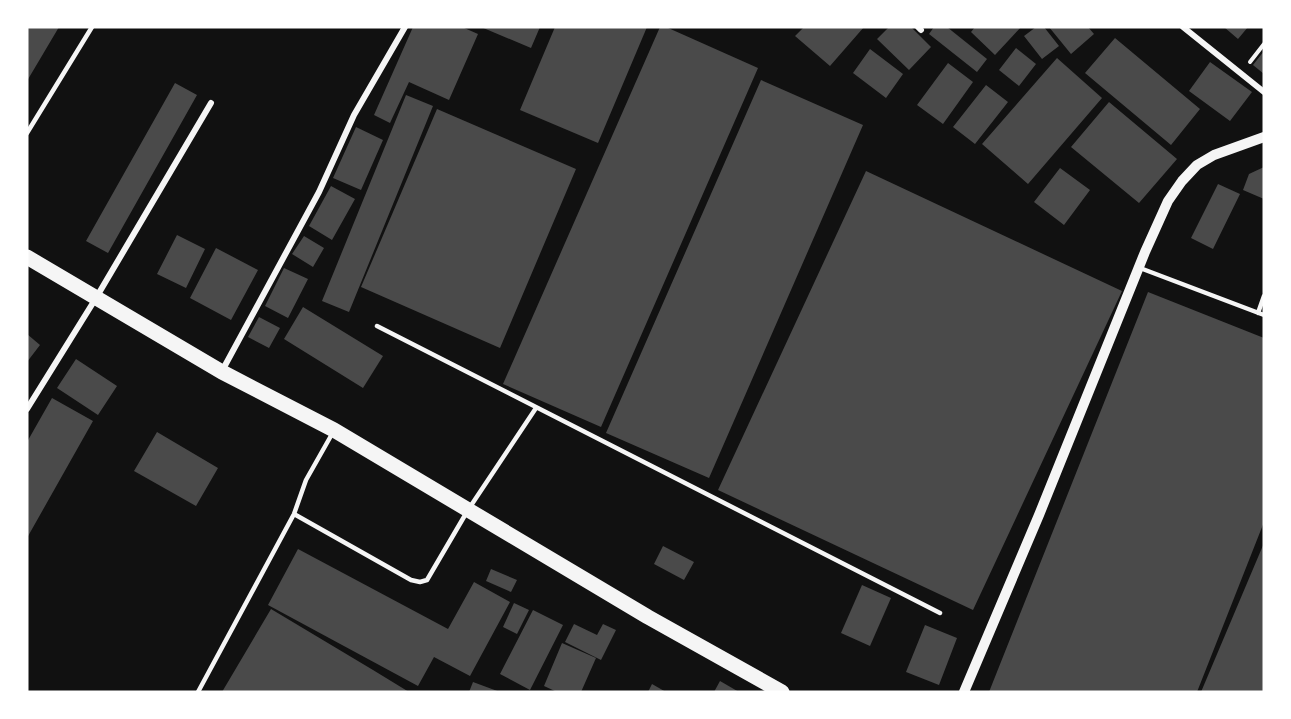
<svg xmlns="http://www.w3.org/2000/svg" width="1291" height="719" font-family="'PT Serif',serif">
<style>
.building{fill:#4a4a4a}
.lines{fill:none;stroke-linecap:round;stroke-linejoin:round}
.path{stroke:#f5f5f5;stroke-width:4}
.service{stroke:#f5f5f5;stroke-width:4.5}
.minor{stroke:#f5f5f5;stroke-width:6}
.tertiary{stroke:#f5f5f5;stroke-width:10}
.primary{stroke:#f5f5f5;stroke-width:15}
</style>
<rect width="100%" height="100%" fill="#111"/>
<path class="building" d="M 27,27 L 59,27 L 27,81 Z
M 413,27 L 462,27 L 478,34 L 449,100 L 409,82 L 390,123 L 374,115 Z
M 481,27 L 540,27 L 531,48 Z
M 555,27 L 647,27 L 598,143 L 520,110 Z
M 660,27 L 666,27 L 758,68 L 601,427 L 503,384 Z
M 804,27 L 864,27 L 830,66 L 795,36 Z
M 889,27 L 911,27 L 931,47 L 909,70 L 877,39 Z
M 934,27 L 947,27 L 987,59 L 977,72 L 929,34 Z
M 975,27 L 1021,27 L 995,55 L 971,32 Z
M 1036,27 L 1044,27 L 1059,46 L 1042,59 L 1024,36 Z
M 1049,27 L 1088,27 L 1094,34 L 1071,54 Z
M 1224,27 L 1248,27 L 1238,39 Z
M 1115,38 L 1200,109 L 1171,145 L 1085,73 Z
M 1016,48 L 1036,64 L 1019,86 L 999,70 Z
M 870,49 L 903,74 L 886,98 L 853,73 Z
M 1264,51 L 1264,74 L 1253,65 Z
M 1057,58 L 1102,98 L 1028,184 L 982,144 Z
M 1210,62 L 1252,92 L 1230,121 L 1189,91 Z
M 948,63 L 973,82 L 943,124 L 917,105 Z
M 761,80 L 863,125 L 709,478 L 606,433 Z
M 175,83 L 197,95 L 108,253 L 86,241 Z
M 986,85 L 1008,102 L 975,144 L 953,127 Z
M 406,95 L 433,106 L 349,312 L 322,301 Z
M 1109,102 L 1177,159 L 1139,203 L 1071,147 Z
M 437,109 L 576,169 L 500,348 L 361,287 Z
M 356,127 L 383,140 L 361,190 L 333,178 Z
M 1264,167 L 1264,199 L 1243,190 L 1249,174 Z
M 1060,168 L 1090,190 L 1064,225 L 1034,202 Z
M 866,171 L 1122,291 L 973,610 L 718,490 Z
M 1218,184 L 1240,194 L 1213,249 L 1191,238 Z
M 331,186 L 355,199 L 332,240 L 309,226 Z
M 177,235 L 205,249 L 186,288 L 157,274 Z
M 304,236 L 324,248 L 313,267 L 292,254 Z
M 216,248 L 258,270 L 231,320 L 190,298 Z
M 284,268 L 308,279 L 288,318 L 265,306 Z
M 1148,292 L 1264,338 L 1264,522 L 1197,692 L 989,692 Z
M 303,307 L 383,356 L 363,388 L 284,339 Z
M 259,317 L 280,328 L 269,348 L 248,337 Z
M 27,334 L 40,345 L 27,362 Z
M 76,359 L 117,386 L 98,415 L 57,388 Z
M 52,398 L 93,421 L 27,538 L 27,442 Z
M 157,432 L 218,468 L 196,506 L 134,471 Z
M 1264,543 L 1264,692 L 1201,692 Z
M 663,546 L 694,562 L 684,580 L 654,564 Z
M 298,549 L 448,629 L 474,582 L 510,602 L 470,676 L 434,657 L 418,686 L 268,605 Z
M 491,569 L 517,580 L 511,592 L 486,581 Z
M 862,585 L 891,598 L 870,646 L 841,633 Z
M 514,603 L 529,610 L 517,634 L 503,627 Z
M 271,609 L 373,670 L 409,692 L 222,692 Z
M 533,610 L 563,625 L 530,690 L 500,674 Z
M 574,624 L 597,635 L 603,624 L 616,630 L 601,660 L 565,642 Z
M 925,625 L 957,638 L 939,685 L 906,672 Z
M 562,643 L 596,658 L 581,692 L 557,692 L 544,686 Z
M 720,681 L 739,692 L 714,692 Z
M 473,682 L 500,692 L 469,692 Z
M 652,684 L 666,692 L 648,692 Z"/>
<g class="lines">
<path class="path" d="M 1250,62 L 1264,44"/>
<path class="service" d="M 27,133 L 92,27
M 1140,268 L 1264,315
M 1258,313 L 1264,296
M 377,326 L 940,613
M 294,514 L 411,580 L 420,582 L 427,580 L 468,510 L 536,408
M 198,692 L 294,514 L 306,480 L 332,434"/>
<path class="minor" d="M 918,27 L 921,30
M 1183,27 L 1264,92
M 222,371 L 319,192 L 354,115 L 405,27
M 27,409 L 96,298 L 211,103"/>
<path class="tertiary" d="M 964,692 L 1039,515 L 1145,252 L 1168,201 L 1182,181 L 1197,165 L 1214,155 L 1264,137"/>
<path class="primary" d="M 27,257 L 222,372 L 334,430 L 648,617 L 782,692"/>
</g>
<rect width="1291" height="719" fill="none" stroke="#ffffff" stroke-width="57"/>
</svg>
